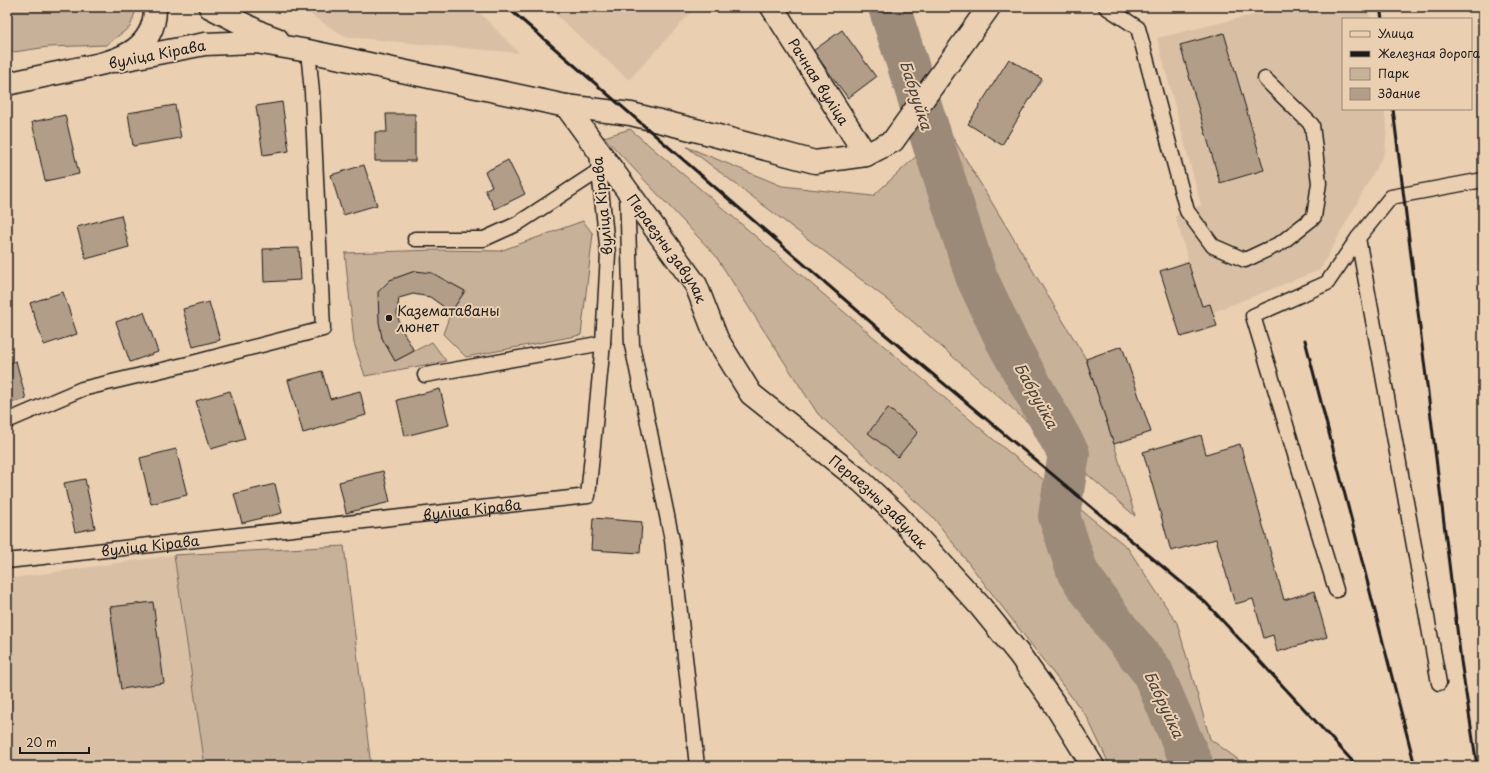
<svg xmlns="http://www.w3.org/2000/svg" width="1490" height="773" font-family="'Playpen Sans',sans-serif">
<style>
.built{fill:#d9c0a5}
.green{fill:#c8b199;stroke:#72665a}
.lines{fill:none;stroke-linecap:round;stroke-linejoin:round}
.river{stroke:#9b8a78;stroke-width:42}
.building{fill:#b19d88;stroke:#1c1c1c}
.service-casing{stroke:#1c1c1c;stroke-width:17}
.minor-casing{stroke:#1c1c1c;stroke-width:25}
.secondary-casing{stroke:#1c1c1c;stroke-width:25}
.service{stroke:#eacfb1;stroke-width:14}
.minor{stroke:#eacfb1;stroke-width:22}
.secondary{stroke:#eacfb1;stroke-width:22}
.rail{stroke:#1c1c1c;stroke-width:3}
.poi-dot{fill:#1c1c1c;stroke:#eacfb1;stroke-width:1.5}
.labels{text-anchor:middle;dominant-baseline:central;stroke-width:4;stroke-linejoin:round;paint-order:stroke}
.street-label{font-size:14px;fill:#1c1c1c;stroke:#eacfb1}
.poi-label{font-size:14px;fill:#1c1c1c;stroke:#eacfb1;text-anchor:start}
.water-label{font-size:15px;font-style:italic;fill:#48423c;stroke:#eacfb1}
</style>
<rect width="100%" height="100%" fill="#eacfb1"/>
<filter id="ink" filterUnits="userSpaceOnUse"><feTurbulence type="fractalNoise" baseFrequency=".025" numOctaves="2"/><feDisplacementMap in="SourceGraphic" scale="8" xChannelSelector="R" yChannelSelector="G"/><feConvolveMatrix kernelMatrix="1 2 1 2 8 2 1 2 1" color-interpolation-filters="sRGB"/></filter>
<g filter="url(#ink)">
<path class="built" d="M 298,7 L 474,7 L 519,53 L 346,37 Z
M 547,7 L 696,7 L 629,80 Z
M 1286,7 L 1368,7 L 1370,19 L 1343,19 L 1343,109 L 1384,109 L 1387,126 L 1385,152 L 1320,270 L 1213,312 L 1210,304 L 1202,306 L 1175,216 L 1201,205 L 1157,38 Z
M 174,555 L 205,766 L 7,766 L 7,579 Z"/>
<path class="green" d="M 7,7 L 137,7 L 130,27 L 106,45 L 48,47 L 7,53 Z
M 947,128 L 1086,359 L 1114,444 L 1135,516 L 888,300 L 687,147 L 782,186 L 873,196 Z
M 630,129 L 994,440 L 1127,547 L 1177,623 L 1210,739 L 1247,766 L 1110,766 L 1087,717 L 933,517 L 818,414 L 715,255 L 604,137 Z
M 583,221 L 593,234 L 581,335 L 466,357 L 443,334 L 451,312 L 465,291 L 432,273 L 415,271 L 390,280 L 379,292 L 382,338 L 395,361 L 432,342 L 446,361 L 365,376 L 354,343 L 345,253 L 435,250 L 500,251 Z
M 344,546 L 371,766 L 205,766 L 174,555 Z"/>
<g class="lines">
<path class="river" d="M 889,7 L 976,276 L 1006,340 L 1069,454 L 1059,516 L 1078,573 L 1118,629 L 1152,671 L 1193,766"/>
</g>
<path class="building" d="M 842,30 L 876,77 L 848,98 L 813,51 Z
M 1224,33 L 1264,170 L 1220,183 L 1180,45 Z
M 1009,59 L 1042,79 L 1002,145 L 968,124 Z
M 282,102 L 289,151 L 263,155 L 256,106 Z
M 175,105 L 181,138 L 133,146 L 128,113 Z
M 386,114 L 415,114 L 415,161 L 375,161 L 375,132 L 387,132 Z
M 65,115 L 79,174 L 45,181 L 32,122 Z
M 508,160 L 525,194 L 495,209 L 485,190 L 492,186 L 485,172 Z
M 364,165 L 377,205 L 343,215 L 331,175 Z
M 121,215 L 129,247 L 86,259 L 77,227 Z
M 299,248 L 301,280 L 264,282 L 263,249 Z
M 1188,262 L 1202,306 L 1210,304 L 1217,326 L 1181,337 L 1160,271 Z
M 415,271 L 432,273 L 465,291 L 451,312 L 430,297 L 413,294 L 399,298 L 397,313 L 401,328 L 414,351 L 395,361 L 382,338 L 379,322 L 378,292 L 390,280 Z
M 63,292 L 77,334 L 44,345 L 30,303 Z
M 209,302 L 220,340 L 193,347 L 183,309 Z
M 144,312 L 158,352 L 130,362 L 116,322 Z
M 1122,346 L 1151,432 L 1114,444 L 1086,359 Z
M 16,361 L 26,399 L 10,403 L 7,391 L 7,364 Z
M 322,371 L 330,399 L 360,391 L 366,415 L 303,433 L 288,380 Z
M 440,389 L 449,425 L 405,436 L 397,400 Z
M 230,391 L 245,439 L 211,449 L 196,401 Z
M 888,408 L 918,432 L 898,457 L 868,433 Z
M 1201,435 L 1206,454 L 1240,444 L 1284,600 L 1314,591 L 1327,637 L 1277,652 L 1273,635 L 1264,638 L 1253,599 L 1235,604 L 1216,539 L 1171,551 L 1143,452 Z
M 176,449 L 187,495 L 151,504 L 140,458 Z
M 383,471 L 390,502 L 346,513 L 339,482 Z
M 85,479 L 95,528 L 75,532 L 64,483 Z
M 275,484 L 282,513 L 242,523 L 234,494 Z
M 593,518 L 642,522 L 640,553 L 591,550 Z
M 153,602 L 164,683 L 121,689 L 110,607 Z"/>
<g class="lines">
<defs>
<g id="service">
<path d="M 1106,7 L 1138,28 L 1187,211 L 1213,246 L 1245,260 L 1281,243 L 1314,217 L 1319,183 L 1312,125 L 1265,79"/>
<path d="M 627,192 L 632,345 L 672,540 L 697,766"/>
<path d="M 415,239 L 484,239 L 517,224 L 600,170"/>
<path d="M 425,375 L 603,343"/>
<path d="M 7,421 L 82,389 L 192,363 L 323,329 L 312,92 L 308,51"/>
<path id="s1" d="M 7,561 L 588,496 L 603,343 L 608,254 L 597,153"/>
<path d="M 1336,590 L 1253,316 L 1327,283 L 1358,238"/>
<path d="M 1439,683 L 1358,238 L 1391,197 L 1483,180"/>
</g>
<g id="minor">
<path d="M 210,7 L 261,33 L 277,39"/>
<path id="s2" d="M 772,7 L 866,155"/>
<path d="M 116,61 L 205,44 L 256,42 L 308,51 L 566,106 L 631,114 L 699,131 L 815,162 L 866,155 L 893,141 L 989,7"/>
<path id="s3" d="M 566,106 L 696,285 L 717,339 L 751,394 L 862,482 L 896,514 L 980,606 L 1019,654 L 1055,705 L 1093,766"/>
</g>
<path id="secondary" d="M 7,84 C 28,79 49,75 71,70 C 108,63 156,56 155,7"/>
</defs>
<use href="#service" class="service-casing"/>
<use href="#minor" class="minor-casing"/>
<use href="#secondary" class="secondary-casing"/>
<use href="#service" class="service"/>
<use href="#minor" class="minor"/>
<use href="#secondary" class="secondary"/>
<path class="rail" d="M 507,7 L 881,331 L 1206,603 L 1357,766
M 1380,7 L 1382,19
M 1393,109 L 1461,661 L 1477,766
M 1305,340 L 1415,766"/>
</g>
</g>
<circle class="poi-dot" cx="389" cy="318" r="4"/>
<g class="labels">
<g class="street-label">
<text transform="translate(157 54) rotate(-11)">вуліца Кірава</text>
<text stroke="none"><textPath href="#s2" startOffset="88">Рачная вуліца</textPath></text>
<text transform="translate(602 206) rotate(-96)">вуліца Кірава</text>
<text stroke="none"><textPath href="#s3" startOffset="175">Пераезны завулак</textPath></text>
<text stroke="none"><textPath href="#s3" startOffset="511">Пераезны завулак</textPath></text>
<text stroke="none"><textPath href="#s1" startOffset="468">вуліца Кірава</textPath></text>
<text stroke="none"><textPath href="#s1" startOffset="144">вуліца Кірава</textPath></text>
</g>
<g class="poi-label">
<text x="397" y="310">Казематаваны<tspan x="397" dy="16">люнет</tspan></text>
</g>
<g class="water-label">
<text transform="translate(917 95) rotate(72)">Бабруйка</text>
<text transform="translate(1037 395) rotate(61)">Бабруйка</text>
<text transform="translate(1165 704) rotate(65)">Бабруйка</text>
</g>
</g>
<rect width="1490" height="773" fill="none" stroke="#eacfb1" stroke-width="24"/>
<rect x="12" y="12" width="1466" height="749" fill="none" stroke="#1c1c1c" stroke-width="1.5" filter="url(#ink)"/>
<rect x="1342" y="18" width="130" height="92" fill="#eacfb1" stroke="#988775"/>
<rect x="1350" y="31" width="20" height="6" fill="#eacfb1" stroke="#988775"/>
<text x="1378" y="38" font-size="12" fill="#1c1c1c">Улица</text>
<rect x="1350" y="51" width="20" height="6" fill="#1c1c1c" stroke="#988775"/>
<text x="1378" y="58" font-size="12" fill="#1c1c1c">Железная дорога</text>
<rect x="1350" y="68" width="20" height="12" fill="#c8b199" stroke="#988775"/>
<text x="1378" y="78" font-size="12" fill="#1c1c1c">Парк</text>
<rect x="1350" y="88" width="20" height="12" fill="#b19d88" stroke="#988775"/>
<text x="1378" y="98" font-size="12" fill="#1c1c1c">Здание</text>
<path d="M20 747v6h69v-6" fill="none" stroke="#1c1c1c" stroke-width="2"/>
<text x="26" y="747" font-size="12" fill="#1c1c1c" stroke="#eacfb1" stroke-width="3" paint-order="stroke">20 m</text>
</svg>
